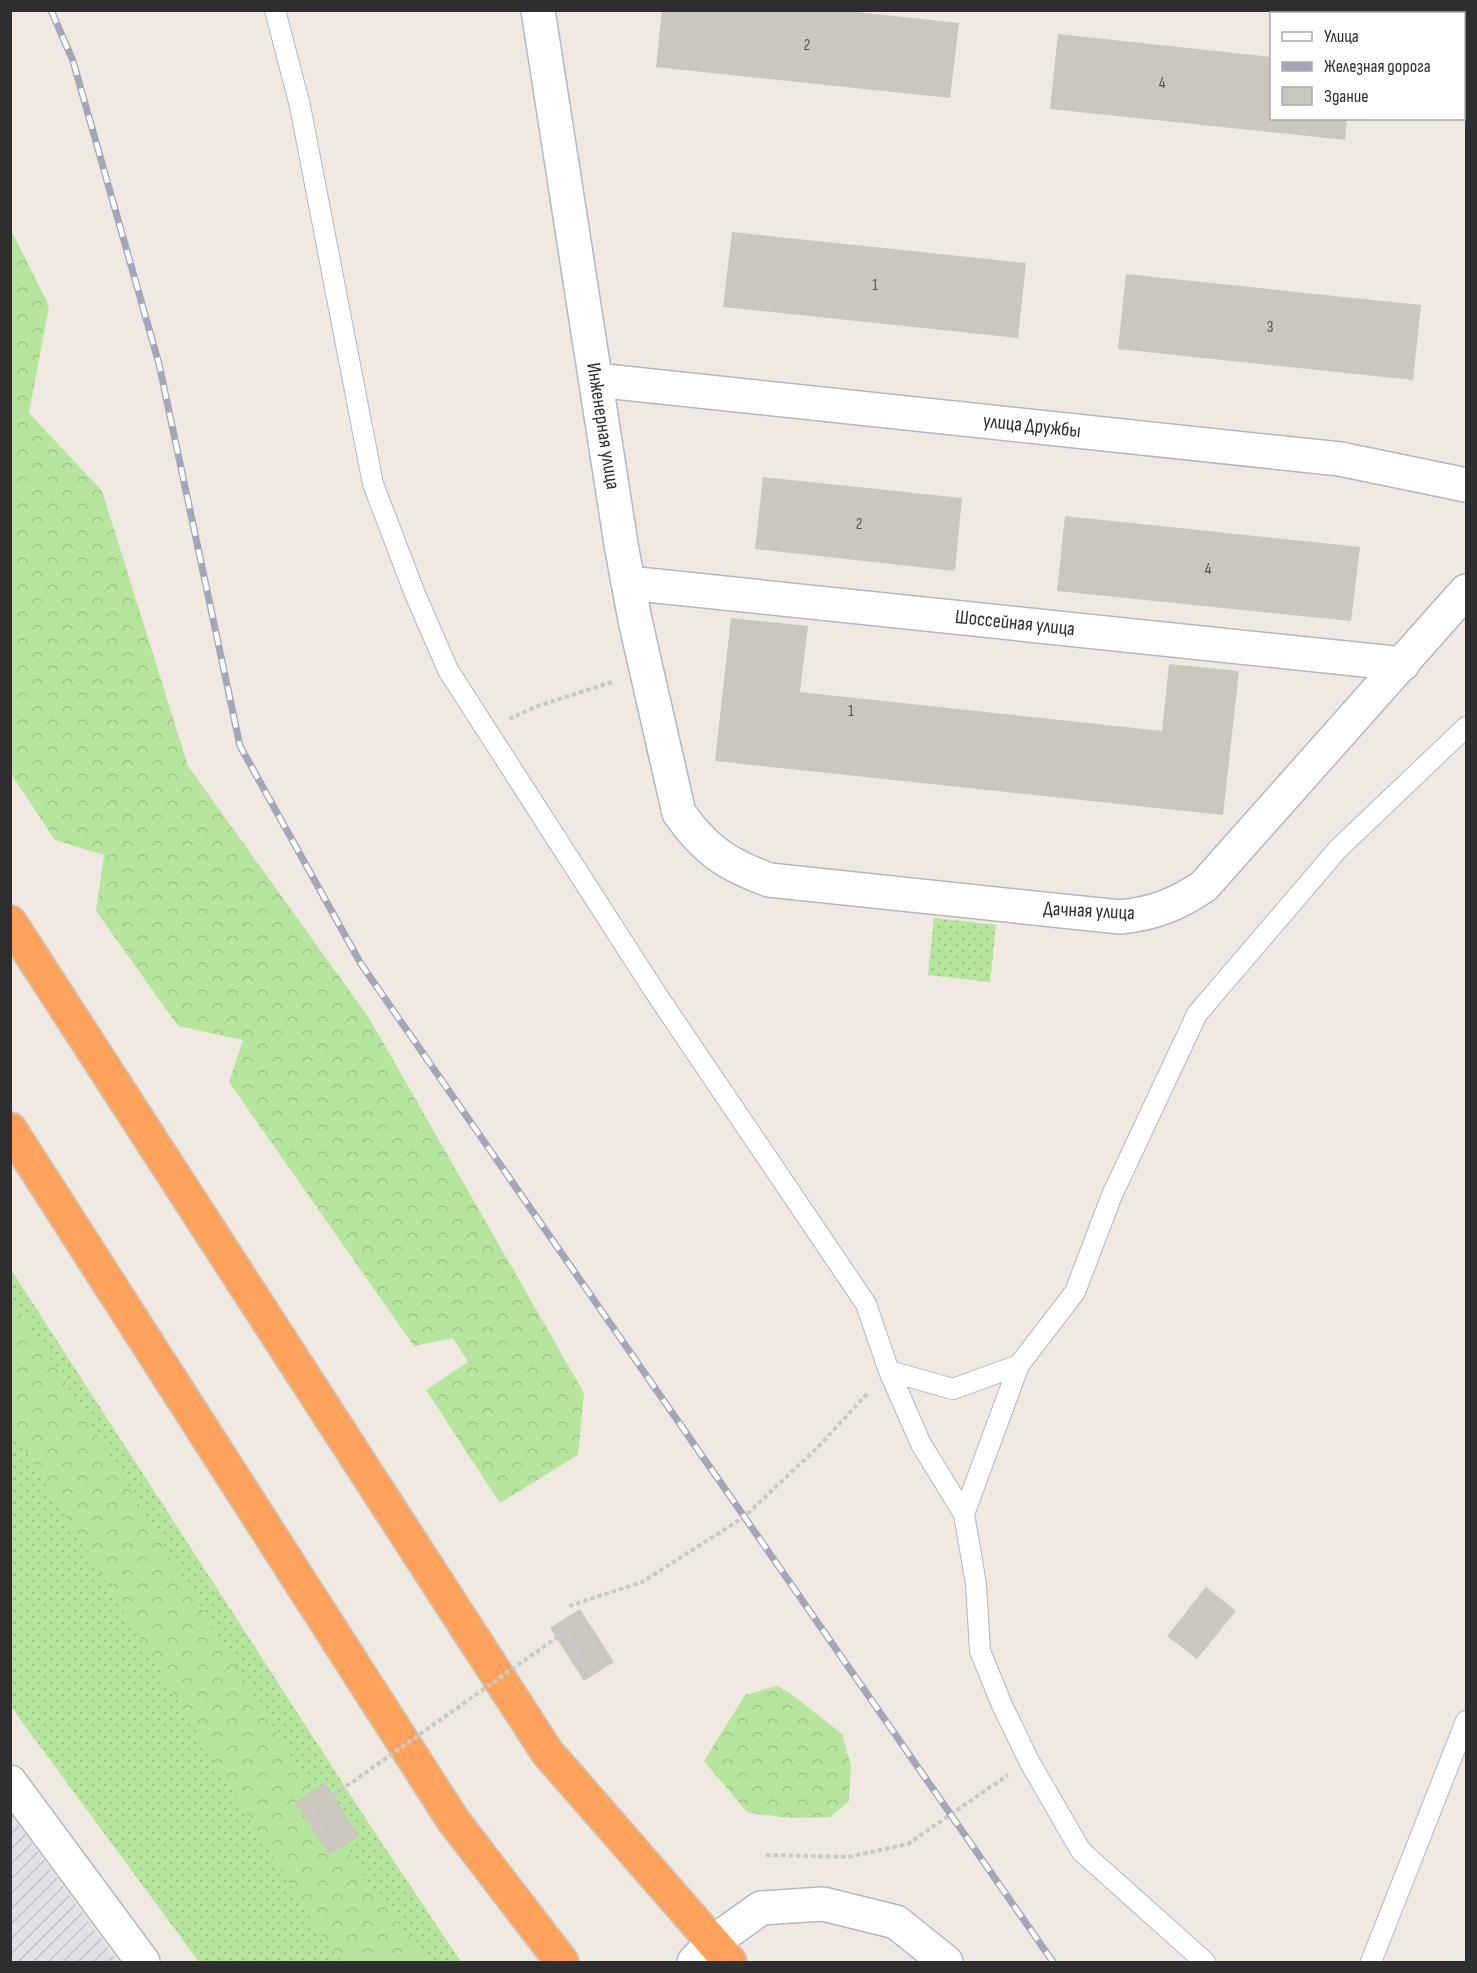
<svg xmlns="http://www.w3.org/2000/svg" width="1477" height="1973" font-family="'Sofia Sans Condensed',sans-serif">
<style>
.industrial{fill:url(#industrial-furrows)}
.grass{fill:url(#grass-dots)}
.forest{fill:url(#forest-crowns)}
.building{fill:#cbc7bf}
.lines{fill:none;stroke-linecap:round;stroke-linejoin:round}
.lane-casing{stroke:#b4b7c1;stroke-width:22}
.street-casing{stroke:#b4b7c1;stroke-width:36}
.secondary-casing{stroke:#b4b7c1;stroke-width:36}
.highway-casing{stroke:#c9c9c9;stroke-width:36}
.path{stroke:#c9c9c9;stroke-width:4;stroke-dasharray:4.5 3;stroke-linecap:butt}
.lane{stroke:#fff;stroke-width:20}
.street{stroke:#fff;stroke-width:33}
.secondary{stroke:#fff;stroke-width:33}
.highway{stroke:#ffa35c;stroke-width:33}
.rail-casing{stroke:#a3a6b8;stroke-width:7}
.rail{stroke:#fff;stroke-width:4.5;stroke-dasharray:14;stroke-linecap:butt}
.path-bridge{stroke:#c9c9c9;stroke-width:4;stroke-dasharray:4.5 3;stroke-linecap:butt}
.labels{text-anchor:middle;dominant-baseline:central;stroke-width:4.5;stroke-linejoin:round;paint-order:stroke}
.number-label{font-size:16px;fill:#555452}
.street-label{font-size:20px;fill:#2e2e2e;stroke:#fff}
</style>
<defs>
<pattern id="industrial-furrows" width="10" height="10" patternUnits="userSpaceOnUse" patternTransform="scale(1.5)"><rect width="10" height="10" fill="#e3e1e8"/><path d="M-1 1l2-2M0 10L10 0M9 11l2-2" fill="none" stroke="#c3c1c7"/></pattern>
<pattern id="grass-dots" width="8" height="8" patternUnits="userSpaceOnUse" patternTransform="scale(1.5)"><rect width="8" height="8" fill="#b6e59e"/><path d="M2 2h.1M6 6h.1" fill="none" stroke="#9dc588" stroke-width="1.8" stroke-linecap="round"/></pattern>
<pattern id="forest-crowns" width="20" height="18" patternUnits="userSpaceOnUse" patternTransform="scale(1.5)"><rect width="20" height="18" fill="#b6e59e"/><path d="M2 6a3 3 0 1 1 6 0M12 15a3 3 0 1 1 6 0" fill="none" stroke="#9dc588"/></pattern>
</defs>
<rect width="100%" height="100%" fill="#efe9e1"/>
<path class="industrial" d="M 10,1814 L 11,1814 L 118,1962 L 11,1962 Z"/>
<path class="grass" d="M 934,918 L 996,925 L 990,982 L 928,975 Z
M 10,1268 L 364,1816 L 461,1962 L 199,1962 L 11,1707 Z"/>
<path class="forest" d="M 11,230 L 49,306 L 29,413 L 102,491 L 188,766 L 369,1018 L 584,1393 L 578,1455 L 500,1503 L 426,1390 L 468,1362 L 453,1338 L 414,1346 L 229,1082 L 243,1040 L 178,1026 L 96,911 L 104,855 L 55,840 L 11,774 Z
M 11,1296 L 99,1438 L 370,1887 L 429,1962 L 342,1962 L 321,1935 L 11,1427 Z
M 777,1686 L 791,1694 L 842,1734 L 851,1766 L 849,1801 L 830,1817 L 792,1818 L 748,1813 L 704,1761 L 745,1695 Z"/>
<path class="building" d="M 662,10 L 838,10 L 959,23 L 950,98 L 656,67 Z
M 1466,24 L 1466,82 L 1464,25 Z
M 1058,34 L 1272,57 L 1272,118 L 1347,118 L 1345,140 L 1050,109 Z
M 732,232 L 1026,263 L 1018,338 L 723,307 Z
M 1126,274 L 1421,305 L 1413,380 L 1118,349 Z
M 763,477 L 962,498 L 955,571 L 755,549 Z
M 1065,516 L 1360,547 L 1351,621 L 1057,591 Z
M 731,618 L 808,626 L 800,692 L 921,705 L 1162,731 L 1169,664 L 1239,671 L 1223,815 L 715,761 Z
M 1206,1587 L 1236,1611 L 1197,1659 L 1167,1636 Z
M 580,1609 L 614,1662 L 584,1681 L 550,1628 Z
M 325,1783 L 359,1836 L 329,1855 L 295,1802 Z"/>
<g class="lines">
<defs>
<path id="lane" d="M 275,10 L 300,106 L 373,484 L 415,594 L 448,670 L 655,992 L 866,1304 L 889,1371 L 921,1444 L 964,1514
M 889,1371 L 953,1389 L 1019,1365
M 1205,1962 L 1081,1851 L 1029,1761 L 1002,1705 L 980,1651 L 976,1584 L 964,1514 L 1019,1365 L 1075,1292 L 1112,1195 L 1197,1014 L 1338,849 L 1466,727
M 1371,1962 L 1466,1721"/>
<path id="street" d="M 538,10 L 621,544 L 635,620 L 679,813 C 705,850 726,864 769,880 L 1120,917 C 1153,914 1178,904 1204,886 L 1466,591
M 596,380 L 1340,459 L 1466,485
M 628,583 L 1403,664
M 10,1782 L 143,1962"/>
<path id="secondary" d="M 694,1962 L 712,1943 L 761,1908 L 823,1904 L 896,1922 L 946,1962"/>
<path id="highway" d="M 10,922 L 547,1752 L 730,1962
M 10,1129 L 453,1820 L 562,1962"/>
</defs>
<use href="#lane" class="lane-casing"/>
<use href="#street" class="street-casing"/>
<use href="#secondary" class="secondary-casing"/>
<use href="#highway" class="highway-casing"/>
<path class="path" d="M 509,719 L 535,707 L 615,681
M 569,1606 L 642,1582 L 744,1517 L 818,1447 L 869,1392
M 556,1638 L 565,1632 L 588,1669 L 604,1659 L 574,1613
M 334,1795 L 311,1811 L 336,1851
M 766,1855 L 848,1857 L 908,1844 L 1008,1775"/>
<use href="#lane" class="lane"/>
<use href="#street" class="street"/>
<use href="#secondary" class="secondary"/>
<use href="#highway" class="highway"/>
<defs>
<path id="rail" d="M 51,10 L 73,61 L 159,364 L 240,746 L 361,964 L 1053,1962"/>
</defs>
<use href="#rail" class="rail-casing"/>
<use href="#rail" class="rail"/>
<path class="path-bridge" d="M 334,1795 L 556,1638"/>
</g>
<g class="labels">
<g class="number-label">
<text x="807" y="45">2</text>
<text x="1162" y="83">4</text>
<text x="875" y="285">1</text>
<text x="1270" y="327">3</text>
<text x="859" y="524">2</text>
<text x="1208" y="569">4</text>
<text x="851" y="711">1</text>
</g>
<g class="street-label">
<text transform="translate(603 426) rotate(81)">Инженерная улица</text>
<text transform="translate(1032 426) rotate(6)">улица Дружбы</text>
<text transform="translate(1015 623) rotate(6)">Шоссейная улица</text>
<text transform="translate(1089 911) rotate(3)">Дачная улица</text>
</g>
</g>
<rect width="1477" height="1973" fill="none" stroke="#2e2e2e" stroke-width="24"/>
<rect x="1270" y="12" width="195" height="108" fill="#ffffff" stroke="#ababab" stroke-width="1.5"/>
<rect x="1282" y="32" width="30" height="9" fill="#ffffff" stroke="#ababab" stroke-width="1.5"/>
<text x="1324" y="42" font-size="18" fill="#2e2e2e">Улица</text>
<rect x="1282" y="62" width="30" height="9" fill="#a3a6b8" stroke="#ababab" stroke-width="1.5"/>
<text x="1324" y="72" font-size="18" fill="#2e2e2e">Железная дорога</text>
<rect x="1282" y="87" width="30" height="18" fill="#cbc7bf" stroke="#ababab" stroke-width="1.5"/>
<text x="1324" y="102" font-size="18" fill="#2e2e2e">Здание</text>
</svg>
